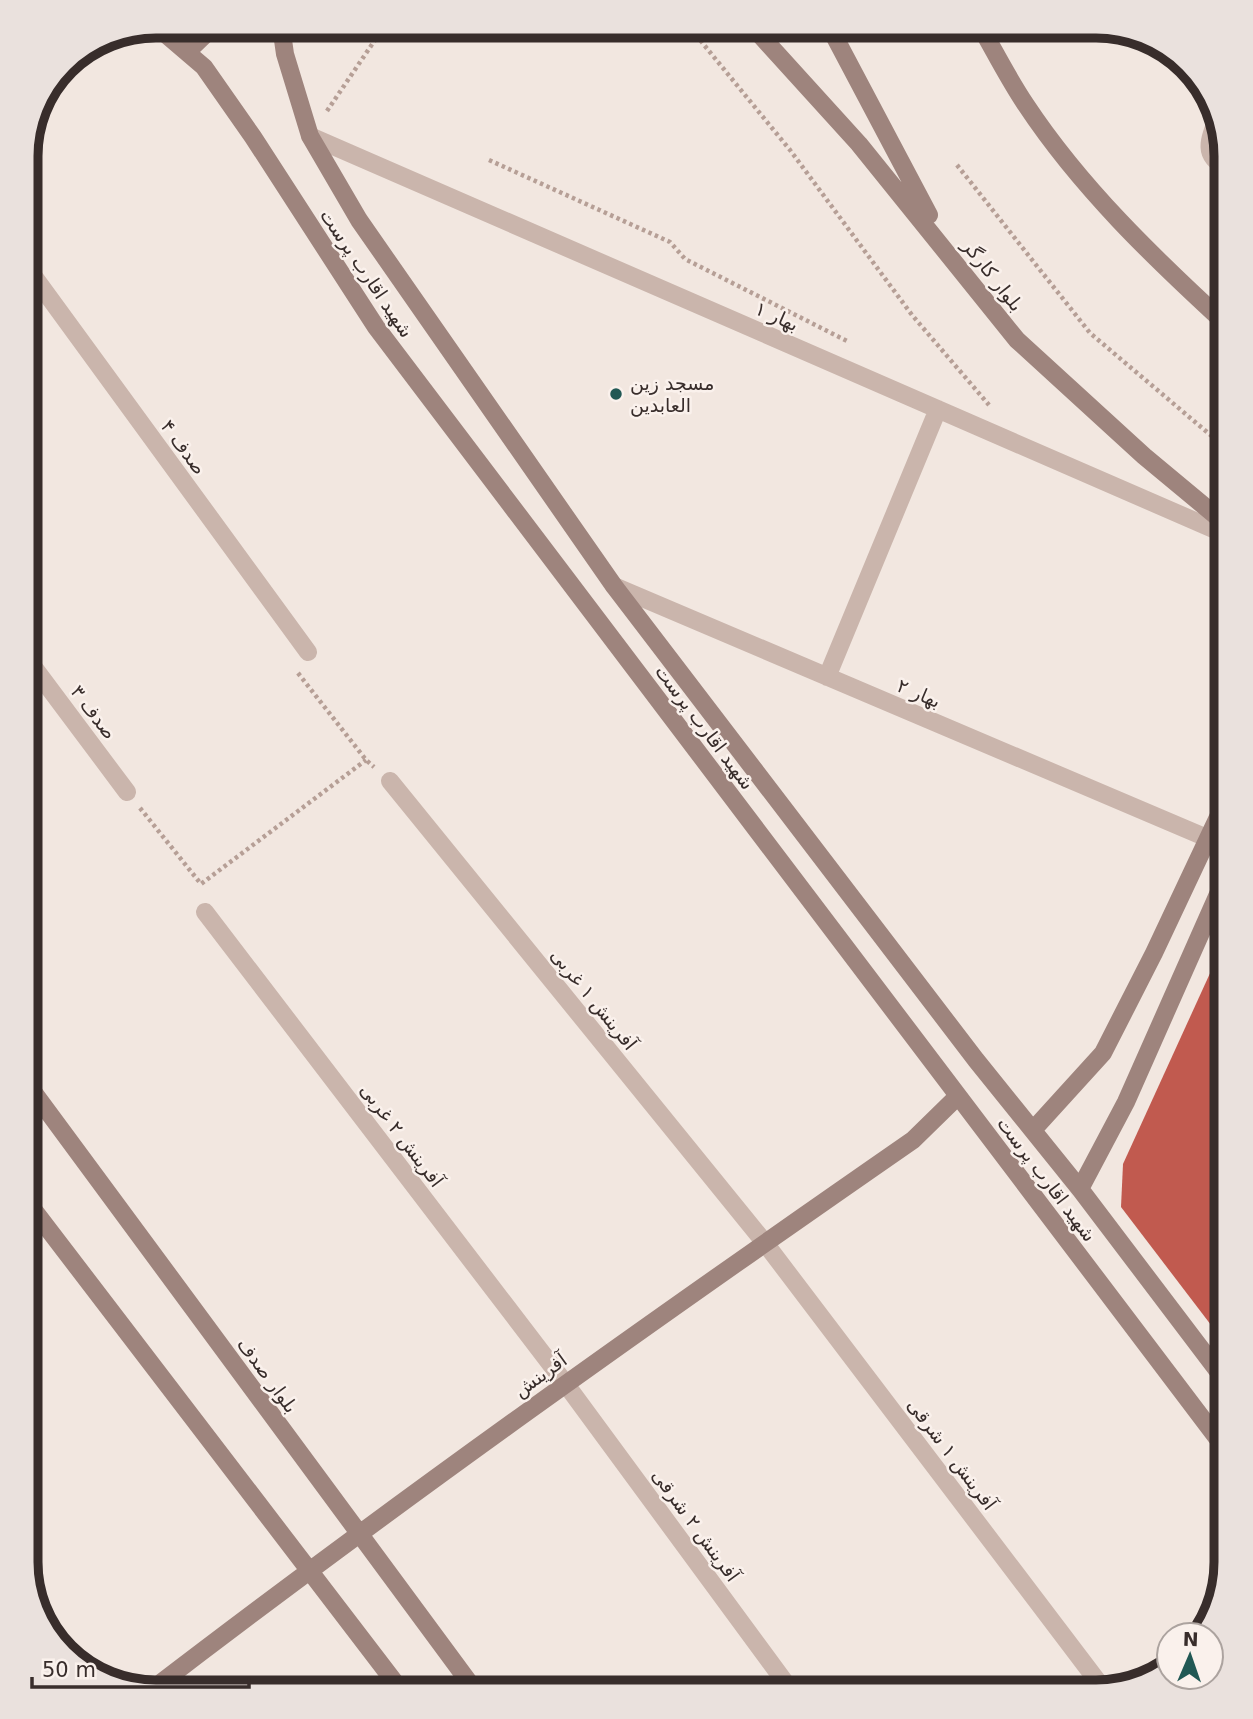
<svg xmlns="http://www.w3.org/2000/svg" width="1253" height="1719" font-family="'DejaVu Sans','Noto Sans Arabic',sans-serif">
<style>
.building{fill:#c15a4f}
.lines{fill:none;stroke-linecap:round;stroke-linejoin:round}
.path{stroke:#b69f96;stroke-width:4.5;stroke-dasharray:3.5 3.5;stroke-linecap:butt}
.lane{stroke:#cab5ac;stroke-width:12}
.street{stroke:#cab5ac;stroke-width:18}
.secondary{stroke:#9e847d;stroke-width:18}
.poi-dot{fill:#215854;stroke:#faf1ec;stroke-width:2.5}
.labels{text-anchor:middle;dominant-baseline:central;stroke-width:5;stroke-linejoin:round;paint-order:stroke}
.street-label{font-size:19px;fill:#382d2b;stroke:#faf1ec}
.poi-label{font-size:19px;fill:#382d2b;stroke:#faf1ec;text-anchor:start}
.rim{fill:none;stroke:#382d2b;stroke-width:9}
</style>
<rect width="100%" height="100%" fill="#f2e7e0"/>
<path class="building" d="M 1227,936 L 1227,1346 L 1121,1207 L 1123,1164 Z"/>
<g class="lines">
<path class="path" d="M 343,26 L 375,40
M 685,26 L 700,40 L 790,150 L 912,315 L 989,405
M 327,111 L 375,40 L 381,26
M 489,160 L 670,242 L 685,259 L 847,341
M 957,165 L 1090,333 L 1227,449
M 298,673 L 366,760 L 374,767
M 140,808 L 201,884 L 366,760"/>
<path class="lane" d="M 1216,115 C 1206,138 1197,158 1227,171"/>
<path class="street" d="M 310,136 L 1227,535
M 27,267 L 308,652
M 614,586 L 1207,838
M 26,657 L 127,792
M 827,677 L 938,409
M 390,781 L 765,1243 L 1105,1691
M 205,912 L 565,1383 L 793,1693"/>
<path class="secondary" d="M 156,26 L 204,67 L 253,137 L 376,327 L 1227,1451
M 281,26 L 285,54 L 310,136 L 359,220 L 614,586 L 976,1060 L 1080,1189 L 1227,1383
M 752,26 L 859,144 L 1017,340 L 1144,456 L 1227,525
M 829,26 L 929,215
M 980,26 C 995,52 1009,80 1026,105 C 1081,188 1154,258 1227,325
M 187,52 L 214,26
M 26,1082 L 477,1693
M 1033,1130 L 1103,1053 L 1154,953 L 1227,798
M 1080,1189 L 1126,1102 L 1227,874
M 26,1200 L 403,1693
M 149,1692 C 398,1501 655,1319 913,1140 L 958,1096"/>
</g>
<circle class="poi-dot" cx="616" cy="394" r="7"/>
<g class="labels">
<g class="street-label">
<text transform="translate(367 273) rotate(56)">شهید اقارب پرست</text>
<text transform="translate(993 275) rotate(52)">بلوار کارگر</text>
<text transform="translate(777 316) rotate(24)">بهار ۱</text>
<text transform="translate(184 447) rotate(54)">صدف ۴</text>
<text transform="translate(919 693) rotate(23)">بهار ۲</text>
<text transform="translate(94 712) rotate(53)">صدف ۳</text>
<text transform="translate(705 727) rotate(53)">شهید اقارب پرست</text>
<text transform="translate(594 999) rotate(51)">آفرینش ۱ غربی</text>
<text transform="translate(402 1135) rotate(53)">آفرینش ۲ غربی</text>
<text transform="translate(1047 1179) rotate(53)">شهید اقارب پرست</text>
<text transform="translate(268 1375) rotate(54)">بلوار صدف</text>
<text transform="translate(540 1375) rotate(-36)">آفرینش</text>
<text transform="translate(952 1454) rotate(53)">آفرینش ۱ شرقی</text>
<text transform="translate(696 1525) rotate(54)">آفرینش ۲ شرقی</text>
</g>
<g class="poi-label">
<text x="630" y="383">مسجد زین<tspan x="630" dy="22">العابدین</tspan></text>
</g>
</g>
<path d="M0 0H1253V1719H0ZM156 38H1096A118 118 0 0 1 1214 156V1562A118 118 0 0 1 1096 1680H156A118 118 0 0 1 38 1562V156A118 118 0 0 1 156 38Z" fill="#eae1dd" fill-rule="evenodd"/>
<path class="rim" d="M156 38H1096A118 118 0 0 1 1214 156V1562A118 118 0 0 1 1096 1680H156A118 118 0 0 1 38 1562V156A118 118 0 0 1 156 38Z"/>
<g transform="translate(1190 1656) rotate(2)"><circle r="33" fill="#faf1ec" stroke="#aca39f" stroke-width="2"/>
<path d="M0-5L12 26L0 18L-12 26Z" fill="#215854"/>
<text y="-10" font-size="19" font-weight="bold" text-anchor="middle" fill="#382d2b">N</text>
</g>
<path d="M32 1677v10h217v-10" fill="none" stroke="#382d2b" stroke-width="3.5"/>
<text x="42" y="1677" font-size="21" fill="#382d2b" stroke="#faf1ec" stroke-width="5" paint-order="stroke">50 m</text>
</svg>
